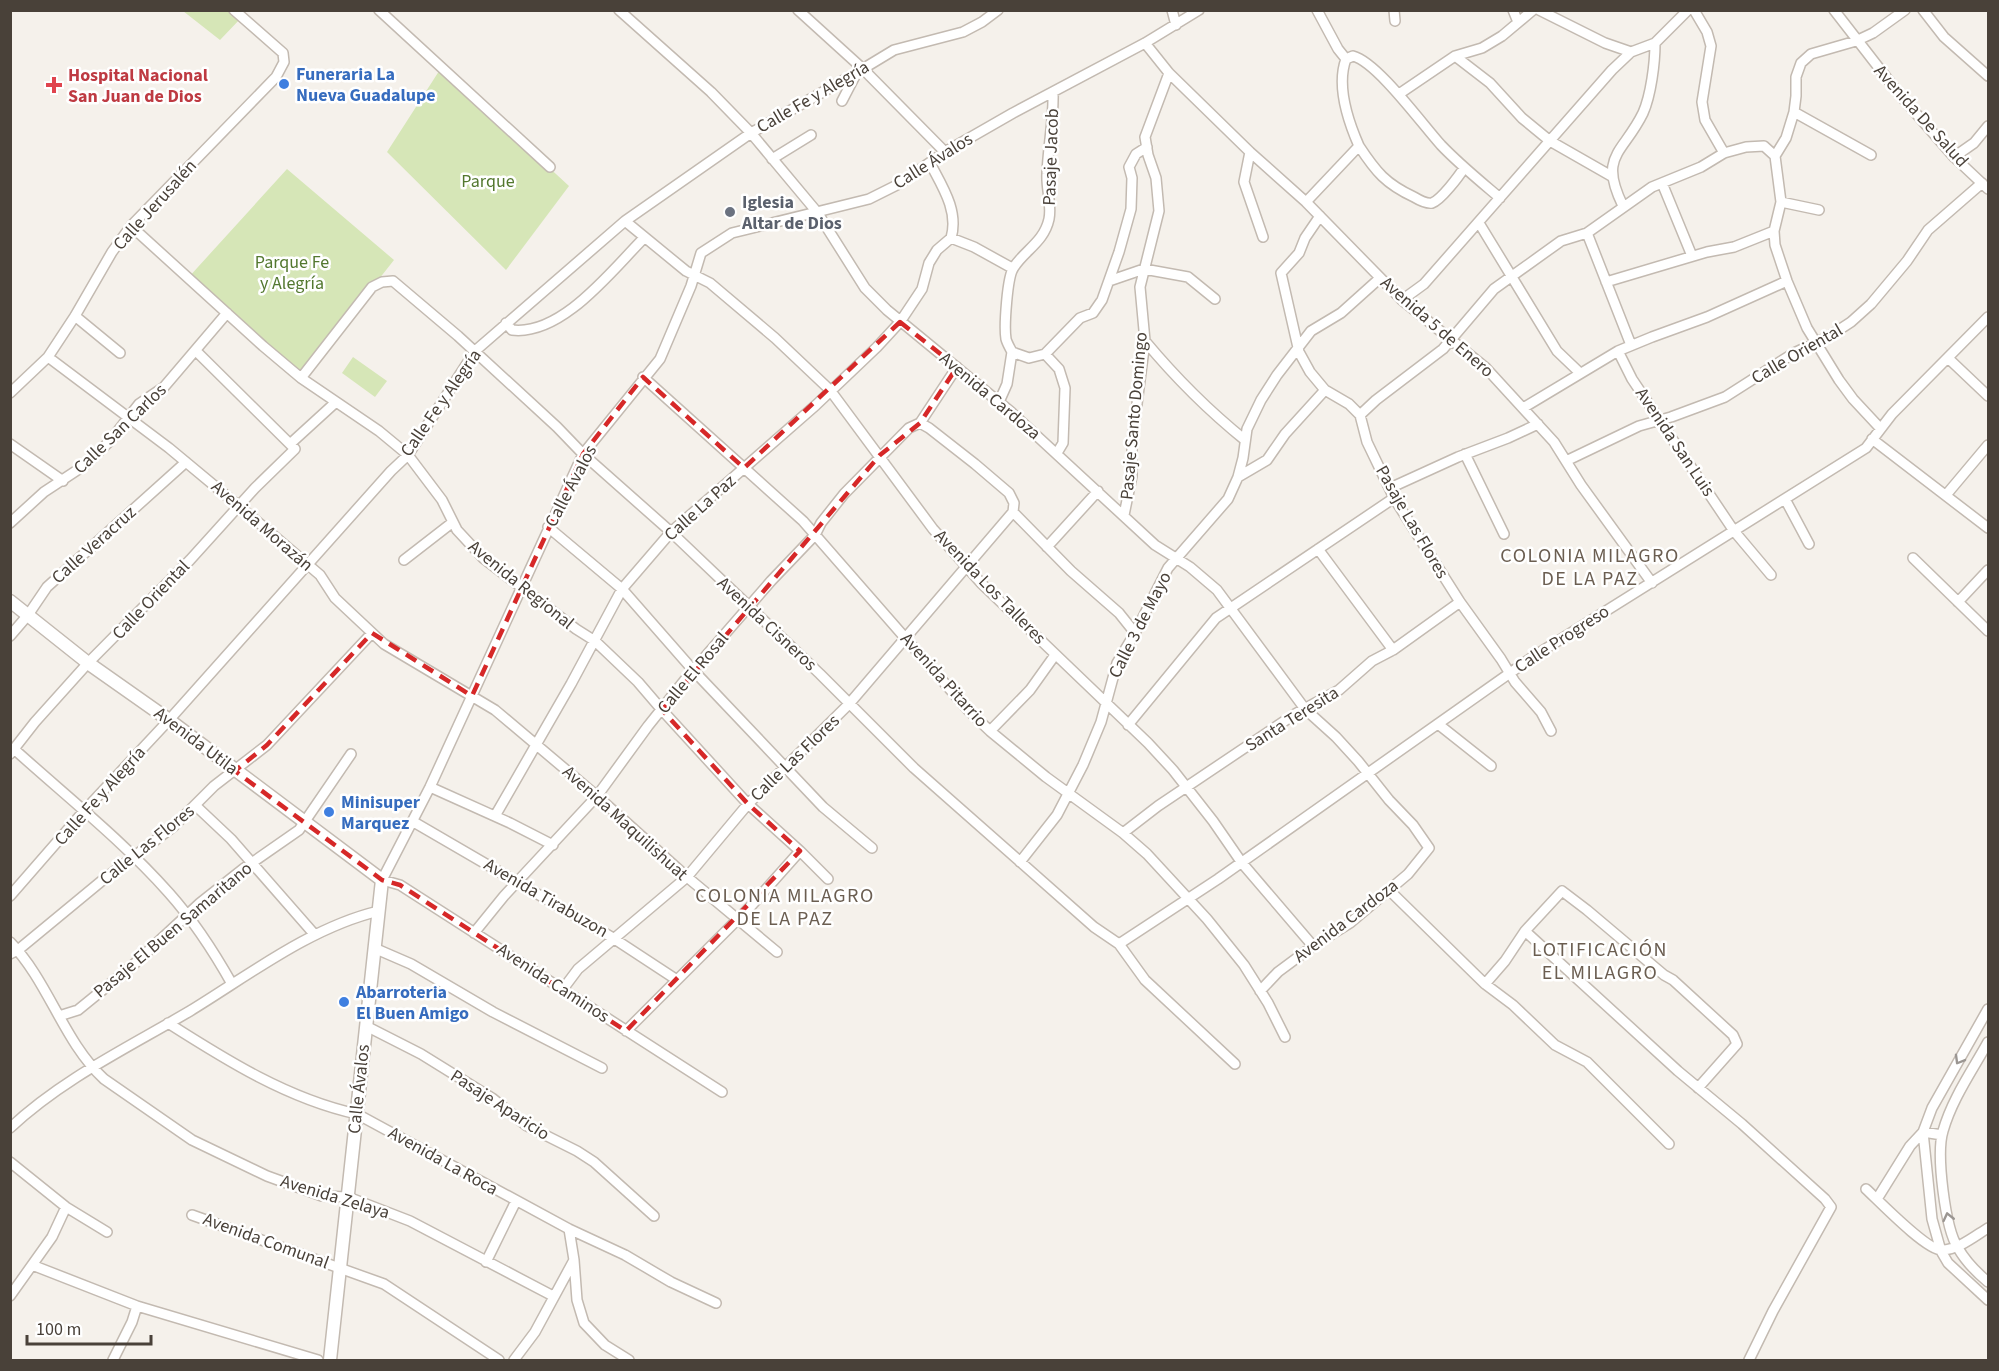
<svg xmlns="http://www.w3.org/2000/svg" width="1999" height="1371" font-family="'Source Sans 3',sans-serif">
<style>
.green{fill:#d6e6b7}
.lines{fill:none;stroke-linecap:round;stroke-linejoin:round}
.minor-casing{stroke:#c3bab1;stroke-width:12}
.tertiary-casing{stroke:#c3bab1;stroke-width:15}
.minor{stroke:#fff;stroke-width:9}
.tertiary{stroke:#fff;stroke-width:12}
.oneway{stroke:#9b9692}
.marked{fill:none;stroke:#d62828;stroke-width:4.5;stroke-dasharray:12 8;stroke-linejoin:round}
.shop-dot{fill:#3f7fe0;stroke:#fff;stroke-width:2}
.health-dot{fill:#e0444e;stroke:#fff;stroke-width:2}
.worship-dot{fill:#6b7280;stroke:#fff;stroke-width:2}
.labels{text-anchor:middle;dominant-baseline:central;stroke-width:5;stroke-linejoin:round;paint-order:stroke}
.shop-label{font-size:18px;font-weight:bold;fill:#366cbe;stroke:#fff;text-anchor:start}
.health-label{font-size:18px;font-weight:bold;fill:#be3a42;stroke:#fff;text-anchor:start}
.street-label{font-size:18px;fill:#494139;stroke:#fff}
.park-label{font-size:18px;fill:#53782f;stroke:#fff}
.worship-label{font-size:18px;font-weight:bold;fill:#5b616d;stroke:#fff;text-anchor:start}
.neighbourhood-label{font-size:20px;letter-spacing:1.5px;fill:#6b5e51;stroke:#fff}
</style>
<rect width="100%" height="100%" fill="#f5f1eb"/>
<path class="green" d="M 183,11 L 234,11 L 242,17 L 220,40 Z
M 441,68 L 569,186 L 506,270 L 387,152 Z
M 287,169 L 394,260 L 301,378 L 188,278 Z
M 353,357 L 387,381 L 375,397 L 342,373 Z"/>
<g class="lines">
<defs>
<path id="minor" d="M 379,10 L 550,167
M 619,10 L 711,92 L 751,133 L 817,212 L 865,288 L 887,310 L 1011,412 L 1155,545 L 1190,567 L 1217,590 L 1305,709 L 1336,737 L 1358,761 L 1389,800 L 1413,825 L 1429,848 L 1408,874 L 1350,923 L 1313,946 L 1278,972 L 1260,991
M 798,10 L 863,69 L 945,152
M 1172,10 L 1176,25
M 1317,10 L 1338,49 L 1346,59
M 1394,10 L 1395,21
M 1513,10 L 1518,22
M 1539,10 L 1605,43 L 1631,52 L 1655,43 L 1688,10
M 1694,10 L 1707,32 L 1711,46 L 1702,102 L 1705,120 L 1724,153
M 1834,10 L 1900,95 L 1954,157 L 1988,189
M 1923,10 L 1944,37 L 1988,76
M 1145,43 L 1169,73 L 1250,152 L 1306,202 L 1402,300 L 1486,368 L 1554,442 L 1581,485 L 1652,583
M 1455,56 L 1490,83 L 1522,118 L 1550,141 L 1613,177
M 1346,59 L 1353,56 C 1377,62 1422,124 1441,145 C 1459,164 1480,181 1500,198
M 1399,94 L 1455,56 L 1482,48 L 1502,36 L 1533,10
M 842,101 L 856,74
M 1794,112 L 1871,155
M 1359,146 C 1376,172 1386,184 1414,197 C 1419,200 1426,204 1432,203 C 1441,200 1459,176 1464,168
M 1250,152 L 1244,182 L 1263,237
M 1954,157 L 1974,143 L 1988,126
M 772,159 L 811,135
M 930,163 C 942,186 959,211 951,238
M 1662,183 L 1692,256
M 1306,202 L 1359,146 C 1348,121 1336,86 1346,59
M 1781,202 L 1819,210
M 1623,206 C 1598,155 1623,154 1643,113 C 1651,95 1655,63 1655,43
M 1320,216 L 1305,238 L 1299,253 L 1281,273 L 1299,352 L 1310,372 L 1325,390 L 1349,404 L 1360,415 L 1367,442 L 1394,498 L 1460,602 L 1501,659 L 1515,682 L 1541,712 L 1551,731
M 625,221 L 686,271 L 710,283 L 775,338 L 830,390 L 933,529 L 982,584 L 1148,743 L 1173,770 L 1213,821 L 1242,863 L 1313,946
M 1479,223 L 1557,351 L 1580,373
M 131,226 L 263,346 L 301,378 L 379,431 L 408,455 L 442,500 L 457,530 L 483,558 L 576,629 L 595,641 L 638,682 L 662,710 L 748,804 L 800,851 L 828,879
M 1587,233 L 1631,345
M 1109,281 L 1144,269 L 1188,277 L 1215,299
M 1606,282 L 1707,252 L 1734,247 L 1774,231
M 1402,300 L 1424,284 L 1612,70 L 1631,52
M 75,316 L 120,353
M 506,323 L 512,330 C 562,336 612,270 644,238
M 1145,341 C 1175,377 1209,411 1245,440
M 1618,351 L 1632,379 L 1734,531 L 1771,575
M 1012,352 L 1029,358 L 1045,354 L 1080,318 L 1093,313 L 1102,300 L 1119,252 L 1131,209 L 1132,178 L 1129,167 L 1136,154 L 1147,147
M 1012,352 C 1010,348 1007,343 1006,339 C 1004,327 1007,276 1014,267 C 1025,250 1044,242 1049,219 C 1052,204 1046,189 1047,174 C 1048,145 1054,120 1053,92
M 1045,354 L 1059,369 L 1065,388 L 1063,443 L 1057,453
M 48,357 L 169,448 L 252,517 L 320,575 L 335,598 L 384,644 L 495,710 L 597,796 L 687,877 L 777,952
M 1949,359 L 1988,396
M 643,377 L 803,521 L 969,711 L 990,731 L 1046,777 L 1123,833 L 1147,854 L 1207,919 L 1244,965 L 1268,1003 L 1285,1037
M 301,378 L 372,287 L 382,282 L 393,281 L 458,336 L 557,427 L 583,454 L 671,532 L 820,674 L 914,768 L 1094,927 L 1119,944 L 1145,980 L 1235,1064
M 10,393 L 48,357 L 75,316 L 112,252 L 131,226 L 276,77 L 284,62 L 283,53 L 234,10
M 999,402 L 1007,384 L 1012,352
M 1523,408 L 1618,351 L 1652,337 L 1707,317 L 1787,281
M 1360,415 L 1376,400 L 1443,349 L 1494,289 L 1561,241 L 1587,233 L 1652,187 L 1701,167 L 1724,153 L 1746,147 L 1764,146 L 1775,156
M 920,423 L 929,428 L 975,464 L 1009,493 L 1014,503 L 1013,512 L 1071,571 L 1119,613 L 1135,633
M 920,423 L 957,367
M 1880,428 L 1853,399 L 1839,380 L 1807,328 L 1787,281 L 1775,245 L 1774,231 L 1781,202 L 1775,156 L 1786,138 L 1794,112 L 1796,96 L 1796,77 L 1801,63 L 1811,54 L 1856,41 L 1873,33 L 1905,10
M 1872,439 L 1988,528
M 10,444 L 63,481
M 290,444 L 336,402
M 1465,454 L 1504,534
M 1566,461 L 1639,426 L 1671,417 L 1725,397 L 1794,353 L 1828,337 L 1851,322 L 1871,304 L 1907,261 L 1928,230 L 1982,183
M 1238,477 L 1243,458 L 1247,429 L 1261,400 L 1277,375 L 1311,331 L 1341,313 L 1380,278
M 1390,488 L 1458,457 L 1508,438 L 1538,424
M 1946,495 L 1988,445
M 1785,499 L 1809,544
M 1124,515 L 1132,476 L 1132,443 L 1145,341 L 1140,287 L 1159,211 L 1156,178 L 1148,155 L 1145,137 L 1169,73
M 10,523 L 44,492 L 85,465 L 110,441 L 139,404 L 164,387 L 227,313
M 548,527 L 622,589 L 693,670 L 823,807 L 872,848
M 1047,547 L 1098,491
M 1318,549 L 1393,650
M 1913,558 L 1988,631
M 404,560 L 453,522
M 1958,602 L 1988,570
M 10,636 L 28,615 L 47,587 L 186,462
M 1438,724 L 1491,766
M 1128,725 L 1216,618 L 1394,498
M 990,731 L 1030,690 L 1055,655
M 14,749 C 66,796 123,841 169,893 C 194,921 214,952 232,984
M 10,754 L 35,722 L 88,663 L 190,560 L 255,488 L 295,449 L 196,351
M 430,787 L 510,823 L 553,845
M 196,806 L 231,839 L 315,935
M 495,816 L 571,684 L 622,589 L 671,532 L 816,405 L 877,347 L 900,322 L 922,289 L 929,263 L 937,250 L 951,238 L 974,247 L 1012,268
M 412,821 L 613,938 L 677,980
M 1123,833 L 1158,806 L 1295,714 L 1339,690 L 1372,661 L 1393,650 L 1460,602
M 1020,862 L 1057,815 L 1083,765 L 1101,722 L 1117,663 L 1135,633 L 1168,568 L 1228,499 L 1238,477 L 1267,460 L 1285,434 L 1325,390
M 1389,890 L 1485,984 L 1513,1005 L 1555,1045 L 1587,1062 L 1669,1144
M 10,896 L 84,811 L 169,720 L 391,471 L 408,455 L 475,351 L 625,221 L 751,133 L 856,73 L 894,50 L 963,32 L 982,22 L 998,10
M 1525,931 L 1678,1071 L 1742,1124 L 1825,1199 L 1831,1207 L 1773,1311 L 1749,1360
M 474,933 L 504,896 L 597,796 L 648,726 L 684,681 L 771,581 L 815,535 L 821,523 L 844,494 L 909,428 L 920,423
M 10,942 C 49,982 63,1041 104,1079 L 192,1140 L 267,1176 L 322,1196 L 348,1197 L 410,1221 L 553,1296
M 1119,944 L 1218,879 L 1534,656 L 1866,448 L 1892,414 L 1988,317
M 374,948 L 411,964 L 493,1012 L 602,1068
M 10,954 L 18,950 L 104,879 L 173,827 L 214,786 L 267,745 L 372,633
M 1485,984 L 1505,961 L 1525,931 L 1562,891 L 1587,910 L 1664,975 L 1673,980 L 1733,1035 L 1737,1044 L 1698,1088
M 563,989 L 578,969 L 687,877 L 748,804 L 849,704 L 1013,512
M 1988,1009 L 1932,1108 L 1923,1132 L 1932,1219 L 1941,1251 L 1948,1263 L 1988,1300
M 59,1016 L 78,1010 L 132,966 L 200,903 L 243,869 L 299,830 L 351,754
M 168,1023 C 226,1060 288,1099 357,1114 L 569,1229 L 625,1255 L 671,1282 L 716,1303
M 366,1026 L 421,1054 L 492,1098 L 527,1126 L 577,1151 L 594,1162 L 654,1216
M 626,1031 L 751,906 L 800,851
M 1988,1042 C 1972,1071 1952,1099 1943,1131 C 1936,1154 1945,1228 1958,1248 C 1966,1262 1976,1272 1988,1282
M 722,1092 L 400,885 L 382,880 L 430,787 L 583,454 L 660,359 L 691,286 L 701,253 L 732,233 L 869,199 L 899,184 L 945,152 L 1013,113 L 1145,43 L 1199,10
M 10,1128 C 62,1079 129,1047 190,1011 C 249,975 311,927 379,911
M 10,1162 L 66,1207 L 107,1232
M 1866,1189 C 1879,1201 1927,1251 1942,1250 C 1958,1250 1975,1236 1988,1228
M 1877,1199 L 1910,1146 L 1923,1132 L 1942,1135
M 192,1215 L 384,1284 L 499,1360
M 569,1229 L 574,1260 L 577,1300 L 584,1323 L 605,1345 L 629,1360
M 486,1262 L 516,1201
M 32,1265 L 137,1306 L 318,1360
M 10,1296 L 52,1237 L 66,1207
M 113,1360 L 132,1322 L 137,1306
M 514,1360 L 535,1332 L 574,1260"/>
<path id="tertiary" d="M 10,601 L 88,663 L 169,720 L 382,880 L 330,1360"/>
</defs>
<use href="#minor" class="minor-casing"/>
<use href="#tertiary" class="tertiary-casing"/>
<use href="#minor" class="minor"/>
<use href="#tertiary" class="tertiary"/>
</g>
<defs><path id="oneway-chevron" d="M-2-3.5L2.5 0L-2 3.5" fill="none" stroke-width="1.6" stroke-linecap="round" stroke-linejoin="round" transform="scale(1.5)"/></defs>
<g class="oneway">
<use href="#oneway-chevron" transform="translate(1959 1060) rotate(120)"/>
<use href="#oneway-chevron" transform="translate(1948 1217) rotate(-103)"/>
</g>
<path class="marked" d="M 900,322 L 957,367 L 920,423 L 880,455 L 662,710 L 748,804 L 800,851 L 626,1031 L 400,885 L 382,880 L 235,771 L 267,745 L 372,633 L 472,696 L 583,454 L 643,377 L 744,468 Z"/>
<g class="shop-dot">
<circle cx="284" cy="84" r="6"/>
<circle cx="329" cy="812" r="6"/>
<circle cx="344" cy="1002" r="6"/>
</g>
<path class="health-dot" d="M51 76h6v6h6v6h-6v6h-6v-6h-6v-6h6z"/>
<circle class="worship-dot" cx="730" cy="212" r="6"/>
<g class="labels">
<g class="shop-label">
<text x="296" y="74">Funeraria La<tspan x="296" dy="21">Nueva Guadalupe</tspan></text>
<text x="341" y="802">Minisuper<tspan x="341" dy="21">Marquez</tspan></text>
<text x="356" y="992">Abarroteria<tspan x="356" dy="21">El Buen Amigo</tspan></text>
</g>
<g class="health-label">
<text x="68" y="75">Hospital Nacional<tspan x="68" dy="21">San Juan de Dios</tspan></text>
</g>
<g class="street-label">
<text transform="translate(813 97) rotate(-30)">Calle Fe y Alegría</text>
<text transform="translate(1921 116) rotate(48)">Avenida De Salud</text>
<text transform="translate(1051 157) rotate(-88)">Pasaje Jacob</text>
<text transform="translate(933 161) rotate(-32)">Calle Ávalos</text>
<text transform="translate(155 205) rotate(-48)">Calle Jerusalén</text>
<text transform="translate(1437 327) rotate(41)">Avenida 5 de Enero</text>
<text transform="translate(1797 354) rotate(-30)">Calle Oriental</text>
<text transform="translate(990 396) rotate(40)">Avenida Cardoza</text>
<text transform="translate(441 403) rotate(-55)">Calle Fe y Alegría</text>
<text transform="translate(1134 416) rotate(-85)">Pasaje Santo Domingo</text>
<text transform="translate(120 429) rotate(-44)">Calle San Carlos</text>
<text transform="translate(1675 442) rotate(56)">Avenida San Luis</text>
<text transform="translate(571 486) rotate(-62)">Calle Ávalos</text>
<text transform="translate(700 508) rotate(-42)">Calle La Paz</text>
<text transform="translate(1412 522) rotate(60)">Pasaje Las Flores</text>
<text transform="translate(262 526) rotate(41)">Avenida Morazán</text>
<text transform="translate(94 545) rotate(-42)">Calle Veracruz</text>
<text transform="translate(521 585) rotate(39)">Avenida Regional</text>
<text transform="translate(990 587) rotate(46)">Avenida Los Talleres</text>
<text transform="translate(151 600) rotate(-46)">Calle Oriental</text>
<text transform="translate(767 624) rotate(43)">Avenida Cisneros</text>
<text transform="translate(1140 625) rotate(-63)">Calle 3 de Mayo</text>
<text transform="translate(1562 639) rotate(-33)">Calle Progreso</text>
<text transform="translate(693 673) rotate(-50)">Calle El Rosal</text>
<text transform="translate(944 680) rotate(48)">Avenida Pitarrio</text>
<text transform="translate(1292 719) rotate(-32)">Santa Teresita</text>
<text transform="translate(196 741) rotate(37)">Avenida Utila</text>
<text transform="translate(795 758) rotate(-44)">Calle Las Flores</text>
<text transform="translate(100 796) rotate(-48)">Calle Fe y Alegría</text>
<text transform="translate(625 823) rotate(42)">Avenida Maquilishuat</text>
<text transform="translate(147 845) rotate(-39)">Calle Las Flores</text>
<text transform="translate(546 898) rotate(30)">Avenida Tirabuzon</text>
<text transform="translate(1346 921) rotate(-37)">Avenida Cardoza</text>
<text transform="translate(173 930) rotate(-40)">Pasaje El Buen Samaritano</text>
<text transform="translate(553 983) rotate(33)">Avenida Caminos</text>
<text transform="translate(359 1089) rotate(-84)">Calle Ávalos</text>
<text transform="translate(500 1105) rotate(33)">Pasaje Aparicio</text>
<text transform="translate(443 1161) rotate(29)">Avenida La Roca</text>
<text transform="translate(335 1197) rotate(17)">Avenida Zelaya</text>
<text transform="translate(266 1241) rotate(20)">Avenida Comunal</text>
</g>
<g class="park-label">
<text x="488" y="181">Parque</text>
<text x="292" y="262">Parque Fe<tspan x="292" dy="21">y Alegría</tspan></text>
</g>
<g class="worship-label">
<text x="742" y="202">Iglesia<tspan x="742" dy="21">Altar de Dios</tspan></text>
</g>
<g class="neighbourhood-label">
<text x="1590" y="556">COLONIA MILAGRO<tspan x="1590" dy="23">DE LA PAZ</tspan></text>
<text x="785" y="896">COLONIA MILAGRO<tspan x="785" dy="23">DE LA PAZ</tspan></text>
<text x="1600" y="950">LOTIFICACIÓN<tspan x="1600" dy="23">EL MILAGRO</tspan></text>
</g>
</g>
<rect width="1999" height="1371" fill="none" stroke="#494139" stroke-width="24"/>
<path d="M27 1335v9h124v-9" fill="none" stroke="#494139" stroke-width="3"/>
<text x="36" y="1335" font-size="18" fill="#494139" stroke="#ffffff" stroke-width="4.5" paint-order="stroke">100 m</text>
</svg>
